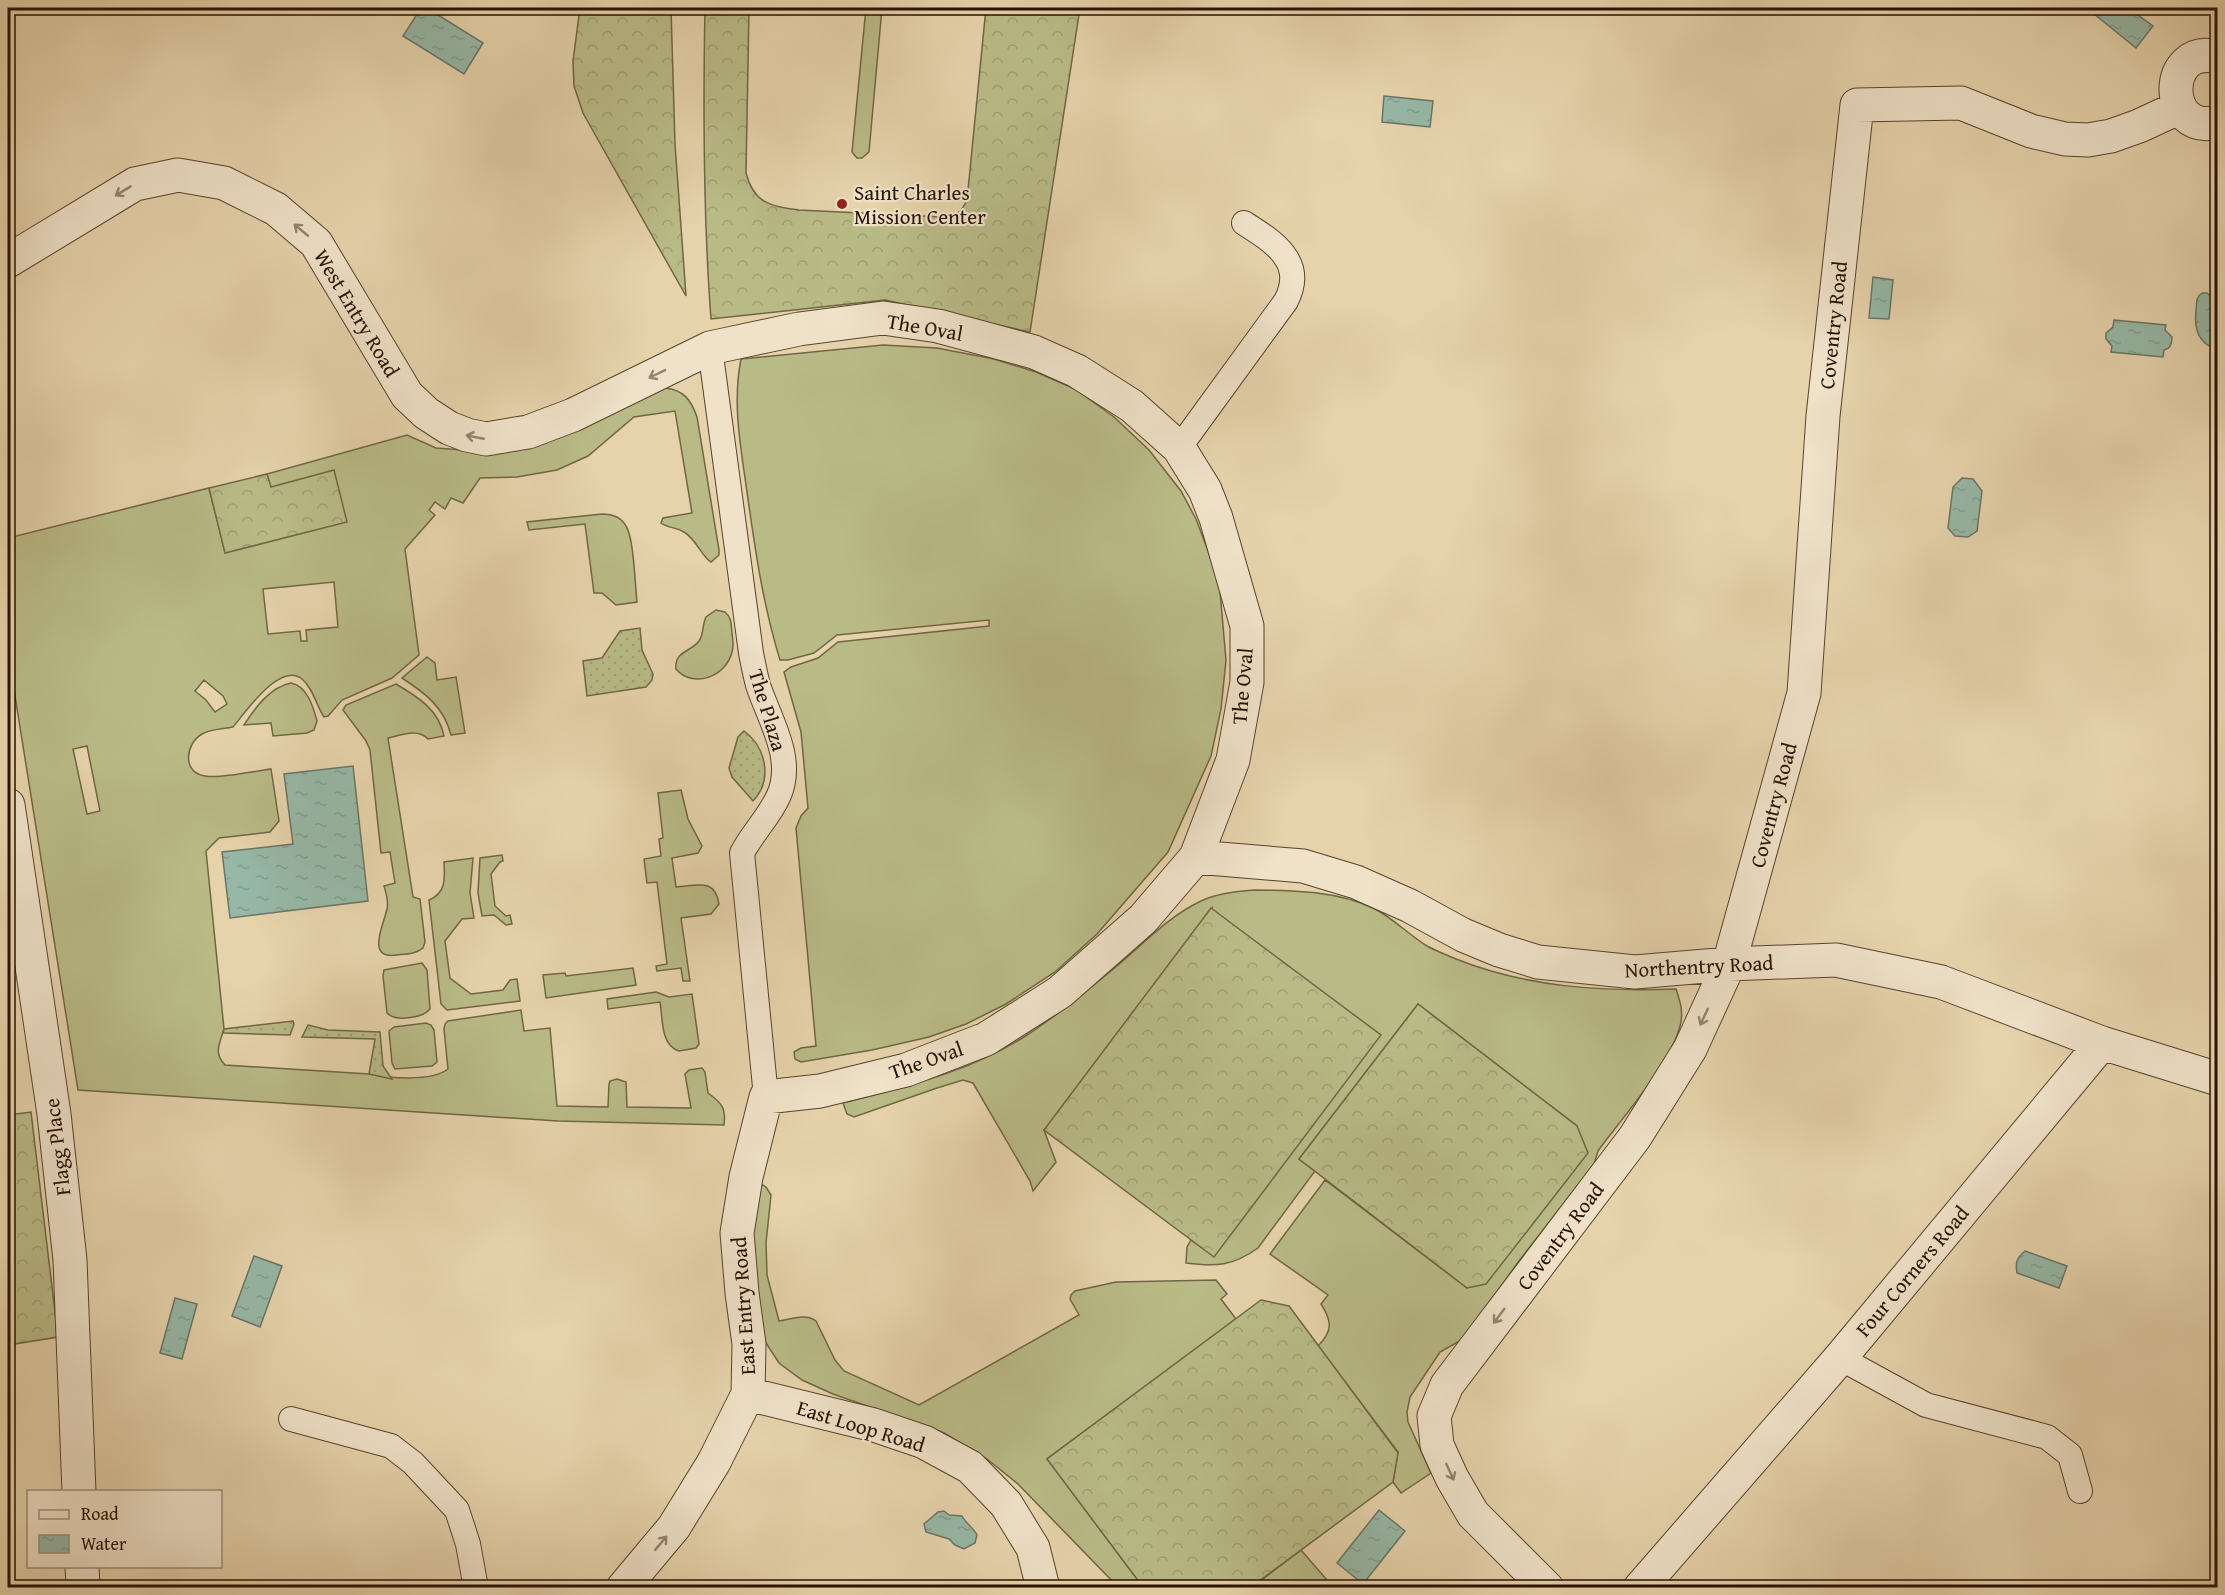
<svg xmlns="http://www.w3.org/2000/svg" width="2225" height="1595" font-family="'Gentium Book Plus',serif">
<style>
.grass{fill:#b9bb87;stroke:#706644;stroke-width:1.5;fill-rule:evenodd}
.forest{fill:url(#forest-crowns);stroke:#706644;stroke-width:1.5}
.garden{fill:url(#garden-dots);stroke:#706644;stroke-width:1.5}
.water{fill:url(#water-ripples);stroke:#6b7565;stroke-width:1.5}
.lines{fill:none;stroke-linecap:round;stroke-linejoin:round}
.lane-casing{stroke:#58422c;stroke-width:26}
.street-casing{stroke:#58422c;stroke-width:35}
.lane{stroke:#efe2c9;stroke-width:24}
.street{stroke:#efe2c9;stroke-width:33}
.oneway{stroke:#95846f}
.poi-dot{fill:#8f2418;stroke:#efe2c9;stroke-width:2}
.labels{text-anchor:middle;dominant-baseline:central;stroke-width:4.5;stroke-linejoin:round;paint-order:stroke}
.poi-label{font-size:21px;fill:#281102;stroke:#efe2c9;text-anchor:start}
.street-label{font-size:21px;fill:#281102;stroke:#efe2c9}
</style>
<defs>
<pattern id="forest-crowns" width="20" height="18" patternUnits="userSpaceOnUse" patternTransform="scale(1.5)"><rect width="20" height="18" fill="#b9bb87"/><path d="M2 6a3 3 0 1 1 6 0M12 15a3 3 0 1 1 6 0" fill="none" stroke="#9fa073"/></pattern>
<pattern id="garden-dots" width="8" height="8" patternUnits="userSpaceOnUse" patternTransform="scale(1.5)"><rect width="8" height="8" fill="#b9bb87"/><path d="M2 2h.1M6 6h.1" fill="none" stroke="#9fa073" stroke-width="1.8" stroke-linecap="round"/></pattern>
<pattern id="water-ripples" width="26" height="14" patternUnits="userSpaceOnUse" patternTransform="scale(1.5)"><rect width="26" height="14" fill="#97b8a7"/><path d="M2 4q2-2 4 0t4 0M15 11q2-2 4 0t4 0" fill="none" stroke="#829d8e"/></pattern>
</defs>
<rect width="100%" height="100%" fill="#e6d3ac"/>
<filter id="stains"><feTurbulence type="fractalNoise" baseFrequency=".00333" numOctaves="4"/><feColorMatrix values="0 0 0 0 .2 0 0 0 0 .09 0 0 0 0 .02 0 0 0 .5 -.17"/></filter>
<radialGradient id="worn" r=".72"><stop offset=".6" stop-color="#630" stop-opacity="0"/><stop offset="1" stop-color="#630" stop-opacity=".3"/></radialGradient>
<path class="grass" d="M 866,8 L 882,8 L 869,152 L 862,158 L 857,158 L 852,152 Z
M 883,345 L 937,348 L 994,359 L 1036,372 L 1075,389 L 1114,417 L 1149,450 L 1181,491 L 1196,519 L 1219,580 L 1226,660 L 1221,709 L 1211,756 L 1168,852 L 1097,934 L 1055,972 L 1006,1004 L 966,1024 L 929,1037 L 872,1050 L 801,1062 L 795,1059 L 794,1052 L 801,1048 L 816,1046 L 796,828 L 801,816 L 808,808 L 801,732 L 784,672 L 791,667 L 818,658 L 838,642 L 989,626 L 989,620 L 837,635 L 814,653 L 788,660 L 780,660 C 763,605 755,549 747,492 C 741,448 732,404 741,359 Z
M 665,388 C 684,390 691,400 697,417 L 719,550 L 719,555 L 711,562 C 703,558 696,539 684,532 C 676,527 667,528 661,523 L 663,518 L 692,513 L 675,411 L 634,417 L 588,456 L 557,470 L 517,477 L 480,478 L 463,503 L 451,498 L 445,509 L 435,502 L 429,510 L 435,515 L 405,549 L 419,655 L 392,678 L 342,700 L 328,716 L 324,717 C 316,705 313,688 302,679 C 280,661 245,713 233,727 C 224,729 210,729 202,734 C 185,744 182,773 205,776 C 221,779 254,771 271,769 L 279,821 L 270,832 L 219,838 L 206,851 L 224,1029 C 220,1043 213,1053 225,1065 L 369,1074 C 389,1078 431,1082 448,1069 L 444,1029 L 445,1024 L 448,1021 L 521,1010 L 524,1031 L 550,1028 L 557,1106 L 608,1107 L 609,1084 L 610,1081 L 617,1079 L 626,1082 L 627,1107 L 691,1108 L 685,1074 L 689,1070 L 702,1068 L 705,1072 L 708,1093 C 722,1103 726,1108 724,1125 L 558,1121 L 78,1090 L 8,652 L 8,538 L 209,488 L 225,552 L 270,487 L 267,474 L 407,435 L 436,448 L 491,452 L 651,390 ZM 334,582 L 338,627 L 306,630 L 307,641 L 301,641 L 300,631 L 268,634 L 263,589 ZM 204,680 L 223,696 L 227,704 L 215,712 L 206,700 L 195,691 ZM 87,746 L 100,811 L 87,814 L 73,749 Z
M 602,514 C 611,514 621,517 626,526 C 634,538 635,586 637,602 L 616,605 L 602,593 L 594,593 L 585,524 L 529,530 L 527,522 Z
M 716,610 L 725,612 C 732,618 731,624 732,633 C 733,640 734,646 732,652 C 726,677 693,689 676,669 C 674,651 691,652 699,641 C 704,634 702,625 706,617 Z
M 427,657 L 435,663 L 437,680 L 456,677 L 465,733 L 451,735 C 444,707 425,693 402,678 Z
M 291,683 C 307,686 313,706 317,721 L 314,730 L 307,733 L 273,736 L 271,723 L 244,725 C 255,708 270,687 291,683 Z
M 396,684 C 418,697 439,710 444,736 L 428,739 C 418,728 401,735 388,738 L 413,897 L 420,899 L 425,942 L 423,948 C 416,954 406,954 397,955 C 365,960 384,924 387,909 C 389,902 386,893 384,886 L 395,883 L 390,852 L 381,853 L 370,750 L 366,741 L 343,710 L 346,705 Z
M 681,790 L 688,819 L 702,846 L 698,853 L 672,858 L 676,887 C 696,886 715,877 719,904 L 711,914 L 681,918 L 690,981 L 683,981 L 681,968 L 657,971 L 656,966 L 667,964 L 657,882 L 647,883 L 644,859 L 661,856 L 659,839 L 663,838 L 658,793 Z
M 502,855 L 503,861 L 500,862 L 491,874 L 495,906 L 506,916 L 510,915 L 512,924 L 506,925 L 494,915 L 482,916 L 478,893 L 480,858 Z
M 473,858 L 470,893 L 474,918 L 462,919 L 445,941 L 450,978 L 471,994 L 503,990 L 510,980 L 517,979 L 520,1001 L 447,1010 L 441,1004 L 429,900 C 446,893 445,879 444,862 Z
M 1254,890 C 1294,890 1338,891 1375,909 C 1394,919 1409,935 1427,946 C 1436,951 1447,955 1456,959 C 1526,987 1602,992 1676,989 C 1680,1001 1684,1013 1680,1026 C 1671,1063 1622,1118 1598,1151 L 1594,1164 L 1519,1261 L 1463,1339 L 1440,1352 L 1410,1397 L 1407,1412 L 1408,1422 L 1431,1473 L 1401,1493 L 1393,1482 L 1398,1452 L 1318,1346 C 1333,1331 1332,1321 1321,1304 L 1328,1295 L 1270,1254 L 1325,1180 L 1467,1288 L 1577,1126 L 1418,1004 L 1299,1159 L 1315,1171 L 1258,1248 C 1233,1266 1216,1267 1186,1263 L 1187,1247 L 1191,1240 L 1214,1256 L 1212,908 L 1044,1130 L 1056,1162 L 1033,1191 L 1030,1181 L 973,1083 L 963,1080 L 937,1088 L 854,1117 L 847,1114 L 843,1103 C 907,1086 970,1072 1027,1035 C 1059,1014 1088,990 1117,966 C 1144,943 1169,916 1201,901 C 1218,893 1235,892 1254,890 Z
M 422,963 L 427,970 L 430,1009 C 423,1018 395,1022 387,1013 L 383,976 L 384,970 Z
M 633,968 L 636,985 L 546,998 L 543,975 L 565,973 L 566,976 Z
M 656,992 L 669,997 L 692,994 L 699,1044 L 696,1048 L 679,1051 C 660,1045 663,1018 660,1002 L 608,1009 L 607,999 Z
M 426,1023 L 431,1025 L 434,1030 L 437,1062 L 432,1066 L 395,1069 L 392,1063 L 389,1031 L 394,1027 Z
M 756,1181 L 766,1187 L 771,1195 L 766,1243 L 767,1275 L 779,1321 C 791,1319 806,1313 816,1321 L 835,1360 L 844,1371 L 919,1405 L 1079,1315 L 1070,1299 L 1071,1295 L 1075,1291 L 1116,1282 L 1216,1280 L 1227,1294 L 1221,1299 L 1236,1319 L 1047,1459 L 1143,1587 L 1118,1587 L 1018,1484 L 987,1459 L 944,1433 L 833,1394 L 802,1380 L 779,1363 L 766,1343 L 760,1321 L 749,1253 Z
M 1301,1550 L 1333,1587 L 1251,1588 Z"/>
<path class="forest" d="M 580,8 L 671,8 L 675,144 L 686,296 L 583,113 L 574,86 L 573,61 Z
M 705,8 L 749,8 L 746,173 C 754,204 771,206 799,210 L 943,217 C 956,216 961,213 967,200 L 986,8 L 1080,8 L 1030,332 L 885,300 L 711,319 C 703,214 703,112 705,8 Z
M 334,470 L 347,522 L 225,553 L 209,488 L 267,474 L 271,487 Z
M 1211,908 L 1381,1035 L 1214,1257 L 1044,1130 Z
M 1418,1004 L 1577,1126 L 1588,1153 L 1486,1284 L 1467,1288 L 1299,1159 Z
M 31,1112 L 58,1337 L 8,1345 L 8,1115 Z
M 1261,1300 L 1289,1306 L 1398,1453 L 1393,1482 L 1251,1587 L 1143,1587 L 1047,1459 Z"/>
<path class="garden" d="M 640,628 L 642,650 L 653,674 L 652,680 L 646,687 L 587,696 L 583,661 L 602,658 L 620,631 Z
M 744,731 C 766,747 773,780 753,801 L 732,777 L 729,768 L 738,737 Z
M 293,1021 L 294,1024 L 290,1035 L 223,1033 L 224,1029 Z
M 308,1025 L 328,1030 L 380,1032 L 383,1066 L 392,1079 L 369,1074 L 375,1039 L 302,1037 Z"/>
<path class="water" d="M 421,8 L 427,8 L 483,43 L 464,74 L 403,36 Z
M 2099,8 L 2128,8 L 2153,26 L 2136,48 L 2094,14 Z
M 1384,96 L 1433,101 L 1430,127 L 1382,122 Z
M 1873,277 L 1893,280 L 1889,319 L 1869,318 Z
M 2202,293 L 2207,293 C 2223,305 2218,331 2217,349 C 2198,344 2194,329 2196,311 C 2197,303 2195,298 2202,293 Z
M 2114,320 L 2166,325 L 2165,330 L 2172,337 C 2172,343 2171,349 2164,350 L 2163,357 L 2111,352 L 2112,346 L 2106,339 L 2106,333 L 2113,327 Z
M 1962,478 L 1973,479 L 1982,491 L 1977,531 L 1968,537 L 1955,536 L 1948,528 L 1953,487 Z
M 353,766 L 368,901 L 230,918 L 222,852 L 293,844 L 284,774 Z
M 2025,1251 L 2067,1266 L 2059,1288 L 2017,1273 C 2015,1262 2017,1258 2025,1251 Z
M 254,1256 L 282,1266 L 260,1327 L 232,1316 Z
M 175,1298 L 197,1304 L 182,1359 L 160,1353 Z
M 1379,1510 L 1405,1531 L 1363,1584 L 1337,1563 Z
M 944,1511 L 949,1515 L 962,1516 C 966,1524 973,1527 977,1535 L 975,1543 L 964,1549 L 955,1545 L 949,1539 L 926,1532 L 924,1524 L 938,1512 Z"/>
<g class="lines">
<defs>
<path id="lane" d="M 710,348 L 751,653 C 753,663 755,674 758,685 C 769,719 795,758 779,795 C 770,816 753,832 742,853 L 766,1097
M 1179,448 L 1286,301 C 1306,262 1274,242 1244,223
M 1840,1358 L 1926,1405 L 2047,1437 L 2070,1455 L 2080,1491
M 291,1419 L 391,1446 L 413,1463 L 457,1510 L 468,1544 L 476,1588"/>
<path id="street" d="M 2218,57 C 2162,42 2162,137 2218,122
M 8,261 L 135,184 L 178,175 L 224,183 L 276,209 L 316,243 L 407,395 L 426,413 L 449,428 L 467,435 L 486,439 L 528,432 L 573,415 L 710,348 L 799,329 L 883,318 L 938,326 L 1034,352 L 1077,371 L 1132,406 L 1179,448 L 1205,490 L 1216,518 L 1247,626 L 1247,682 L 1233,760 L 1196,857 L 1143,919 L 1060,992 L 986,1039 L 906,1070 L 820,1091 L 766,1097 L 746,1177 L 737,1233 L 742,1293 L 749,1344 L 748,1394 L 714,1462 L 674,1527 L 623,1588
M 8,805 L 54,1114 L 70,1260 L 79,1492
M 1196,857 L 1303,866 L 1356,882 L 1410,906 L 1463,935 L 1499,950 L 1538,962 L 1635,972 L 1729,964 L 1836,960 L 1941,982 L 2102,1043
M 748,1394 L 874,1425 L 924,1442 L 970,1467 L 1006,1504 L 1033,1548 L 1043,1588
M 82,1566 L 83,1588
M 1547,1588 L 1473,1514 L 1452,1478 L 1437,1445 L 1434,1416 L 1447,1385 L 1635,1137 L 1690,1049 L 1729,964 L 1804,693 L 1823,416 L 1857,105 L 1961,103 L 2031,131 L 2065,139 L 2088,140 L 2111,136 L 2139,126 L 2180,107
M 1640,1588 L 1840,1358 L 2102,1043 L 2218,1079"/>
</defs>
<use href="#lane" class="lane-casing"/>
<use href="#street" class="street-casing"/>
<use href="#lane" class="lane"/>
<use href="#street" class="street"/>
</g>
<defs><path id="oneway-shaft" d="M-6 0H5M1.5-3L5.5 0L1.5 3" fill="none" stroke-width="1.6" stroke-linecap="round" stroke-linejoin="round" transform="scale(1.5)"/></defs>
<g class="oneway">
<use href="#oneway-shaft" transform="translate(123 191) rotate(149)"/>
<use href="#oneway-shaft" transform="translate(301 230) rotate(-140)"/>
<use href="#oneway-shaft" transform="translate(657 374) rotate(154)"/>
<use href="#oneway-shaft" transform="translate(475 437) rotate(-169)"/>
<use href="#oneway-shaft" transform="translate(1704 1017) rotate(115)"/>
<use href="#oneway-shaft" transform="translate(1499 1316) rotate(127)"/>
<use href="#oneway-shaft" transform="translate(1450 1472) rotate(65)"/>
<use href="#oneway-shaft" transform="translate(661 1543) rotate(-50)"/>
</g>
<circle class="poi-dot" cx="842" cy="204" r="6"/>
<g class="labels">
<g class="poi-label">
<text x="854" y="192">Saint Charles<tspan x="854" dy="24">Mission Center</tspan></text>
</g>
<g class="street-label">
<text transform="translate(357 313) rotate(59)">West Entry Road</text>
<text transform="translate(1833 325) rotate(-84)">Coventry Road</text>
<text transform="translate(925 327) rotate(10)">The Oval</text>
<text transform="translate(1242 686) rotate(-85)">The Oval</text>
<text transform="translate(768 710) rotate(73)">The Plaza</text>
<text transform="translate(1773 805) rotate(-75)">Coventry Road</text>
<text transform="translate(1699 966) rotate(-3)">Northentry Road</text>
<text transform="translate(926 1060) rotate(-19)">The Oval</text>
<text transform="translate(57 1147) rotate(-97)">Flagg Place</text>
<text transform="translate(1560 1236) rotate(-53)">Coventry Road</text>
<text transform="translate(1912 1271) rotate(-50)">Four Corners Road</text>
<text transform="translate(743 1306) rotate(-94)">East Entry Road</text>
<text transform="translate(861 1426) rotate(17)">East Loop Road</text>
</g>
</g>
<rect width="2225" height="1595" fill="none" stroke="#e6d3ac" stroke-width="30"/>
<rect x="9" y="9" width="2207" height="1577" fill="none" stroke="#281102" stroke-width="3"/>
<rect x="15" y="15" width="2195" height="1565" fill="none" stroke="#281102" stroke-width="1.5"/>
<rect x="27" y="1490" width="195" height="78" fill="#efe2c9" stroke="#9f8e79" stroke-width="1.5"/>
<rect x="39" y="1510" width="30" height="9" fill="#efe2c9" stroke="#9f8e79" stroke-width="1.5"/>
<text x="81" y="1520" font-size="18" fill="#281102">Road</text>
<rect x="39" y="1535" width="30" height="18" fill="url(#water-ripples)" stroke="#9f8e79" stroke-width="1.5"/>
<text x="81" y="1550" font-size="18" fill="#281102">Water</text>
<rect width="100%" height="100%" filter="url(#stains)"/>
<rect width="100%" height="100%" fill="url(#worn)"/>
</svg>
